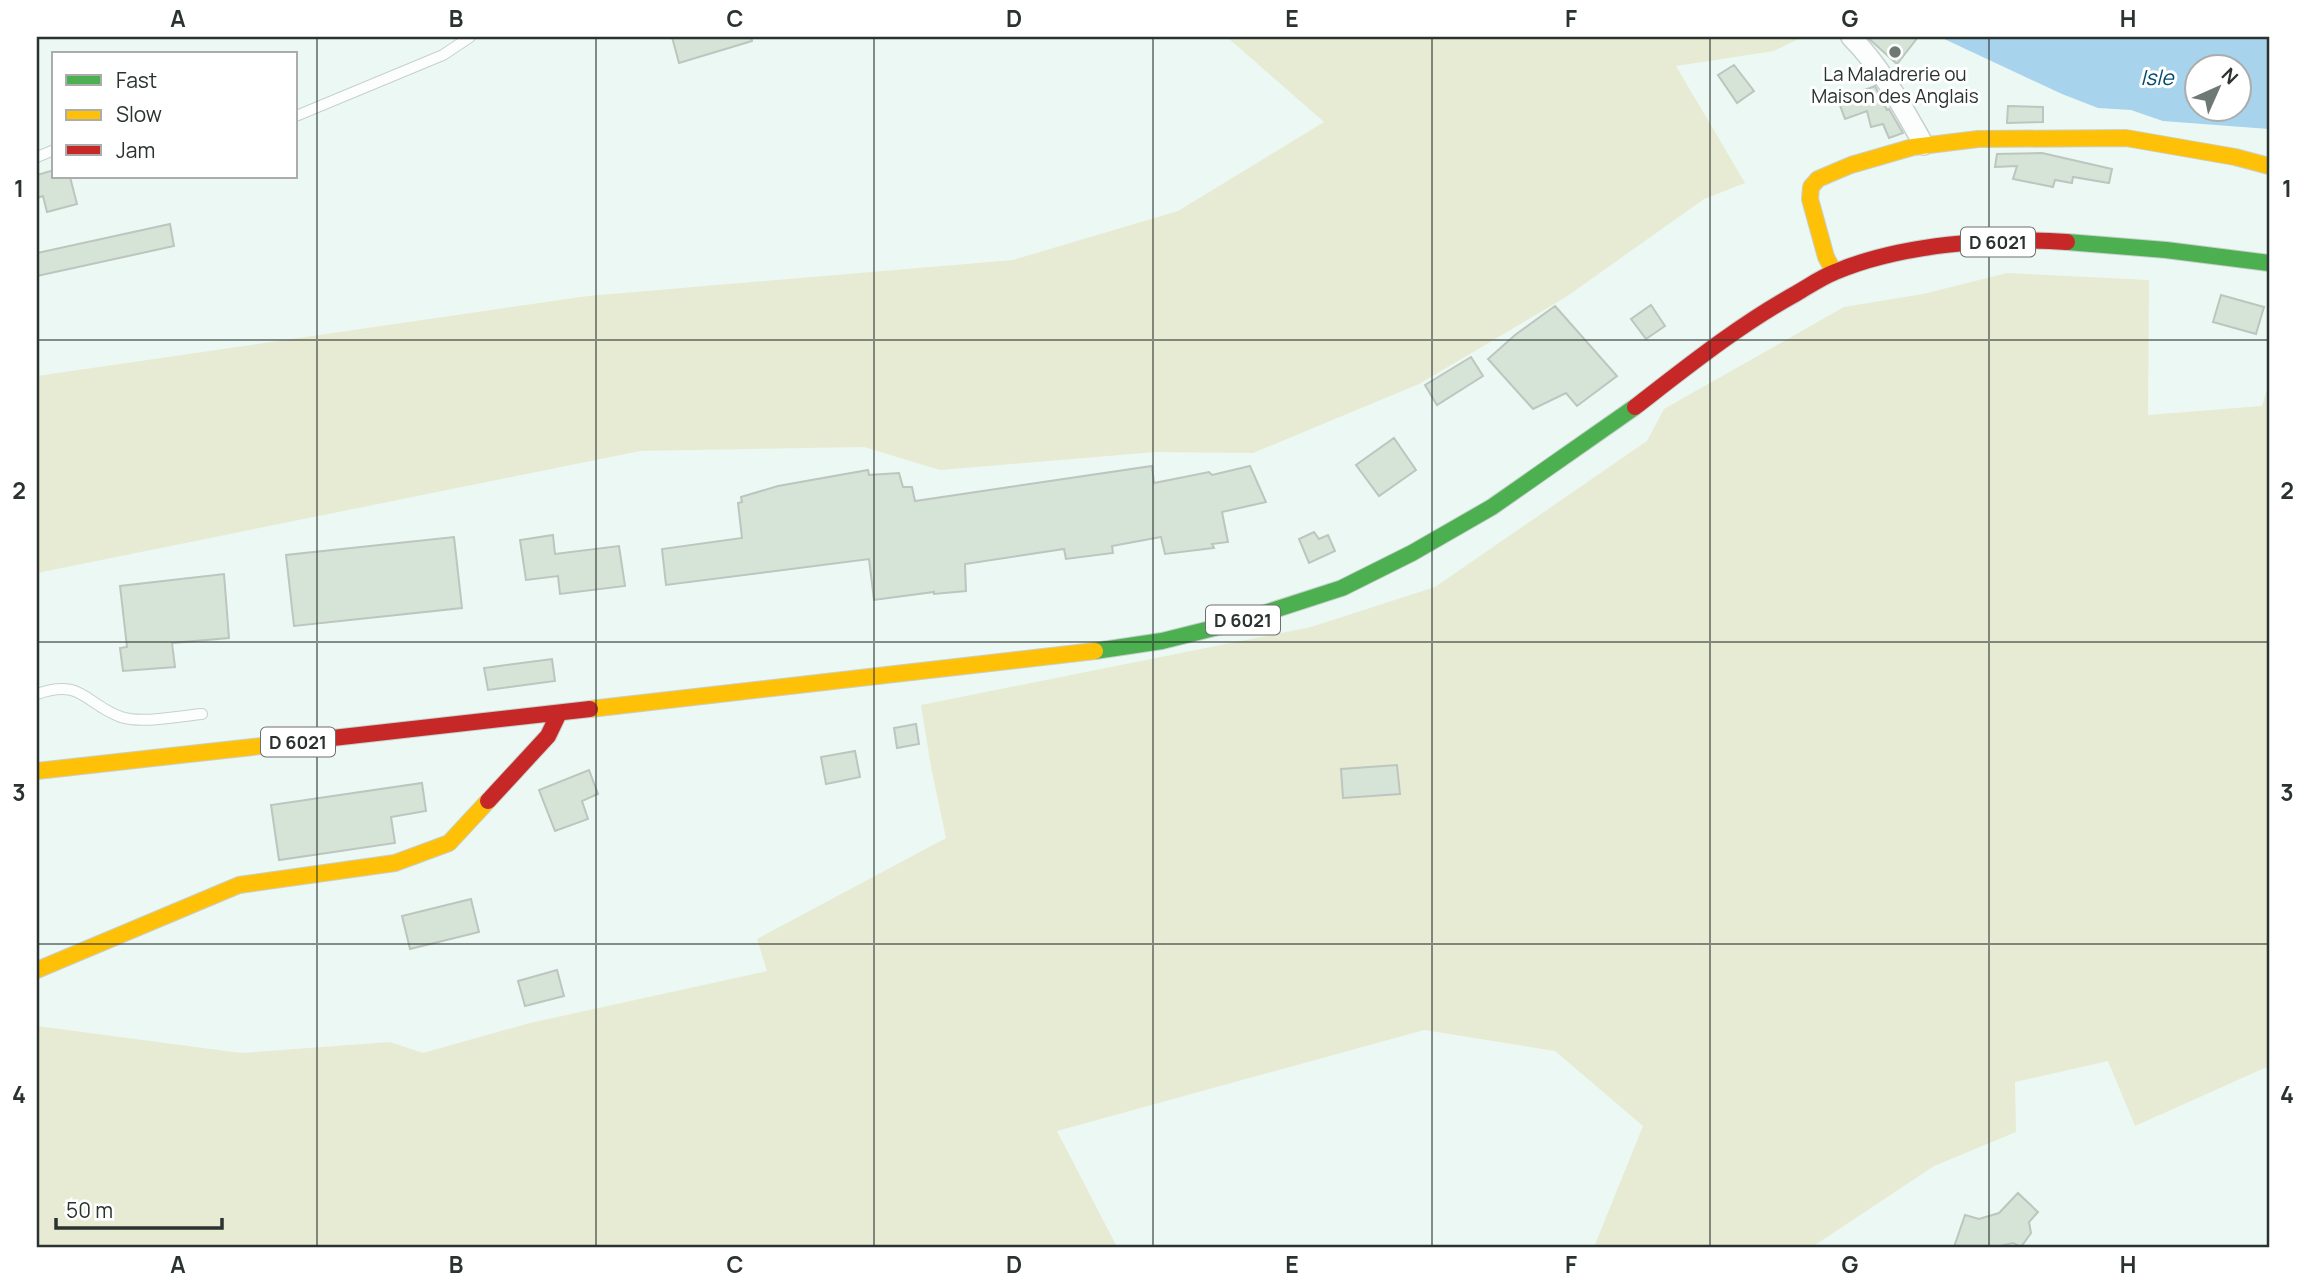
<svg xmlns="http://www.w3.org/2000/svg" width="2306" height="1284" font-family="Manrope,sans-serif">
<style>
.green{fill:#e8ebd3}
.water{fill:#a7d3ed;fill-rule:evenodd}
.building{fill:#d6e3d7;stroke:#bdc5bf;stroke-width:2}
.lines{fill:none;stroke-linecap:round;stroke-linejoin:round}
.lane-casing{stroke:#c7d0cc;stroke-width:12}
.street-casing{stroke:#c7d0cc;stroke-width:22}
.fast-casing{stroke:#c7d0cc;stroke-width:18}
.slow-casing{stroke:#c7d0cc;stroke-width:18}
.jam-casing{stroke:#c7d0cc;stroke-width:18}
.lane{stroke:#fcfefd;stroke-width:10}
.street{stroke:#fcfefd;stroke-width:19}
.fast{stroke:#4caf50;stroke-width:16}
.slow{stroke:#ffc107;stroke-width:16}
.jam{stroke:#c62828;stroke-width:16}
.grid{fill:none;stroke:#2a332f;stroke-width:2;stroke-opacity:0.55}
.poi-dot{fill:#6e7874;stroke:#fff;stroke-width:2.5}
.labels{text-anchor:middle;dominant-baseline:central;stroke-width:6;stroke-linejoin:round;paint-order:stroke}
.shield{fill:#fff;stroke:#6a706d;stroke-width:2}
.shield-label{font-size:18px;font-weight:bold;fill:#2a332f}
.poi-label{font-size:19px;fill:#2a332f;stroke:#fff}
.water-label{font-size:21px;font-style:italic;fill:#004c71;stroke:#fff}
.neatline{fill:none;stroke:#2a332f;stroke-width:2.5}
.grid-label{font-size:23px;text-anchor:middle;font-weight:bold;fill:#2a332f}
</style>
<rect width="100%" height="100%" fill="#ecf8f3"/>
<path class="green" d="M 1227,37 L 1803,37 L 1774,51 L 1676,66 L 1745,183 L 1704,199 L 1566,297 L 1419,384 L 1253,453 L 1155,452 L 940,470 L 864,447 L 640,451 L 37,573 L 37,376 L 588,296 L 1013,260 L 1178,211 L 1324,122 Z
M 2007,273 L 2149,280 L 2148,415 L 2262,406 L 2269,383 L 2269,1066 L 2135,1126 L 2108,1061 L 2015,1082 L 2016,1132 L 1934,1166 L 1812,1247 L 1594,1247 L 1643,1126 L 1555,1051 L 1424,1030 L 1057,1131 L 1117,1247 L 37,1247 L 37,1026 L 241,1053 L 390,1042 L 423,1053 L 530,1023 L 767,971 L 757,939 L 946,838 L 931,767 L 921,705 L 1311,627 L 1435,587 L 1647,441 L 1664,409 L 1844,307 L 1923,294 Z"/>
<path class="water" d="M 1940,37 L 2269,37 L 2269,129 L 2163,121 L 2131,110 L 2098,108 L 2062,94 ZM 2198,66 L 2240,66 L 2240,108 L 2198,108 Z"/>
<path class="building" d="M 672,37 L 751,37 L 752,41 L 679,63 Z
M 1867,37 L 1918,37 L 1897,64 Z
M 1734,65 L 1754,91 L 1737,103 L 1718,75 Z
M 1875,86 L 1887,110 L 1889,109 L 1903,133 L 1889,138 L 1883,124 L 1871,127 L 1867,111 L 1845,119 L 1838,100 Z
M 2008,106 L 2043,107 L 2043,122 L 2007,123 Z
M 2042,153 L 2112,169 L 2109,183 L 2073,177 L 2072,183 L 2055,180 L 2053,187 L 2013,179 L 2017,166 L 1995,167 L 1997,154 Z
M 54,170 L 54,177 L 70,177 L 77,204 L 47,212 L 43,196 L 37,198 L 37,175 Z
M 170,224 L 174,246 L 37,276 L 37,253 Z
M 2221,295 L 2264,307 L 2256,334 L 2213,322 Z
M 1651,305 L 1665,326 L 1646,339 L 1631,319 Z
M 1555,306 L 1617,376 L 1577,406 L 1566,393 L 1533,409 L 1488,359 L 1515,335 Z
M 1471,357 L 1483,376 L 1437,405 L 1425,385 Z
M 1394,438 L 1416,470 L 1379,496 L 1356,465 Z
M 1152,466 L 1154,483 L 1209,472 L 1212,475 L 1250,466 L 1266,502 L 1222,512 L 1228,542 L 1212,544 L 1214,548 L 1165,554 L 1161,537 L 1112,546 L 1113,553 L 1066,559 L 1064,549 L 965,564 L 966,591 L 934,594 L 934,592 L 874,600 L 869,559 L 666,585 L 662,549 L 742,538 L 738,503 L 742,502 L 741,497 L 778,486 L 868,470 L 869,475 L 899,473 L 903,487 L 912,487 L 915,501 Z
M 1314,532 L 1319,539 L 1328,535 L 1335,551 L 1309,563 L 1299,539 Z
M 553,535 L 555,554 L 619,546 L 625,586 L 560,594 L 558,576 L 526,580 L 520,540 Z
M 454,537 L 462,608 L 294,626 L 286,555 Z
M 224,574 L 229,638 L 172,643 L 175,667 L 123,671 L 120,648 L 127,647 L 120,586 Z
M 552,659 L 555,681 L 488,690 L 484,668 Z
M 916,724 L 919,744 L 897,748 L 894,728 Z
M 855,751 L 860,777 L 826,784 L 821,757 Z
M 1397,765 L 1400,794 L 1343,798 L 1341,769 Z
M 589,770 L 598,794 L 582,801 L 588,819 L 555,831 L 539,790 Z
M 422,783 L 426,811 L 391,817 L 395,843 L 279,860 L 271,805 Z
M 471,899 L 479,932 L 410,949 L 402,916 Z
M 557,970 L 564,996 L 525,1006 L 518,981 Z
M 2018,1193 L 2038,1212 L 2029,1222 L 2031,1233 L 2021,1247 L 2013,1243 L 1996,1247 L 1954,1247 L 1965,1215 L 1979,1219 L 1999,1213 Z"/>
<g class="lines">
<defs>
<path id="lane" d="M 296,116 L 443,55 L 470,37
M 37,157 L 54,150
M 37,694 C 82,678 85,704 121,717 C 142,724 179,716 202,714"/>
<path id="street" d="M 1851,37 C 1882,68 1903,108 1924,145"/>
<path id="fast" d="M 2067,242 L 2166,250 L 2269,263
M 1095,651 L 1162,641 L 1234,623 L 1342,588 L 1412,553 L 1492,507 L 1635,407"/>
<path id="slow" d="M 1834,272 L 1826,257 L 1810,199 L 1811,187 L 1818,179 L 1851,165 L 1913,147 L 1978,139 L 2126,138 L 2235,157 L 2269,166
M 590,709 L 1095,651
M 37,771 L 306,741
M 37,970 L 239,885 L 395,863 L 449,843 L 488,801"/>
<path id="jam" d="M 1635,407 C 1688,366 1739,325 1797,293 C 1809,286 1822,277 1835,272 C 1901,244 1995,237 2067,242
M 306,741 L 590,709
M 488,801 L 548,736 L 559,713"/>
</defs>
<use href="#lane" class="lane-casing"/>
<use href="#street" class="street-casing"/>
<use href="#fast" class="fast-casing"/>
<use href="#slow" class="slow-casing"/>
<use href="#jam" class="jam-casing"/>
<use href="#lane" class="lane"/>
<use href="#street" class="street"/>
<use href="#fast" class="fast"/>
<use href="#slow" class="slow"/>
<use href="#jam" class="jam"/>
</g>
<path class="grid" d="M 317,37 L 317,1247M 596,37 L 596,1247M 874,37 L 874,1247M 1153,37 L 1153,1247M 1432,37 L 1432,1247M 1710,37 L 1710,1247M 1989,37 L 1989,1247M 37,340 L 2269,340M 37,642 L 2269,642M 37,944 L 2269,944"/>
<circle class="poi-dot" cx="1895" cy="52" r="7"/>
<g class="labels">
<g class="shield">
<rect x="1961" y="227.5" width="74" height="29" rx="5"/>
<rect x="1206" y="605.5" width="74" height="29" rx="5"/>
<rect x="261" y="727.5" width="74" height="29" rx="5"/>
</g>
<g class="shield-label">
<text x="1998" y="242">D 6021</text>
<text x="1243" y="620">D 6021</text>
<text x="298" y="742">D 6021</text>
</g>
<g class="poi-label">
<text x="1895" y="74">La Maladrerie ou<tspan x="1895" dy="22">Maison des Anglais</tspan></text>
</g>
<g class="water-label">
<text x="2157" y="77">Isle</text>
</g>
</g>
<rect width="2306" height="1284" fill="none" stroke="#ffffff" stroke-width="77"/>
<rect x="52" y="52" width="245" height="126" fill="#ffffff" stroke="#aaadac" stroke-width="2"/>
<rect x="66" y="75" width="35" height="10" fill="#4caf50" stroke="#aaadac" stroke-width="2"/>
<text x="116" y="88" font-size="21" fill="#2a332f">Fast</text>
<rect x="66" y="110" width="35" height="10" fill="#ffc107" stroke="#aaadac" stroke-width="2"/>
<text x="116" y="122" font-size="21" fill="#2a332f">Slow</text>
<rect x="66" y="145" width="35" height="10" fill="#c62828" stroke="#aaadac" stroke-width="2"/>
<text x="116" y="158" font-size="21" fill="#2a332f">Jam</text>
<g transform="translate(2218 88) rotate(45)"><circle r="33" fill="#ffffff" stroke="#aaadac" stroke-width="2"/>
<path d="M0-5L12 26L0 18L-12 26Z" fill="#6e7874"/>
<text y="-10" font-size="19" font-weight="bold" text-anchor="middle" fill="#2a332f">N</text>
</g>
<path d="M56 1218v10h166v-10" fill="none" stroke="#2a332f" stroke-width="3.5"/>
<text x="66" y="1218" font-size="21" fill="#2a332f" stroke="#ffffff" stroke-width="5" paint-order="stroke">50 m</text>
<rect x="38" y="38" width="2230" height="1208" class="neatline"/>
<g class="grid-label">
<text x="178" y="27">A</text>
<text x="456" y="27">B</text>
<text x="735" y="27">C</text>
<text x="1014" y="27">D</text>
<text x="1292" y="27">E</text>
<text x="1571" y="27">F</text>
<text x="1850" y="27">G</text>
<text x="2128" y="27">H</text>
<text x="19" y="197">1</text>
<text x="2287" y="197">1</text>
<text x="19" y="499">2</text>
<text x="2287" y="499">2</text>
<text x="19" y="801">3</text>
<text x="2287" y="801">3</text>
<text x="19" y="1103">4</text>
<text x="2287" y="1103">4</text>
<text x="178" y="1273">A</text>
<text x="456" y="1273">B</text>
<text x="735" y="1273">C</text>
<text x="1014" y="1273">D</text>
<text x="1292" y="1273">E</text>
<text x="1571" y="1273">F</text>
<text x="1850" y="1273">G</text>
<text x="2128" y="1273">H</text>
</g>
</svg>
